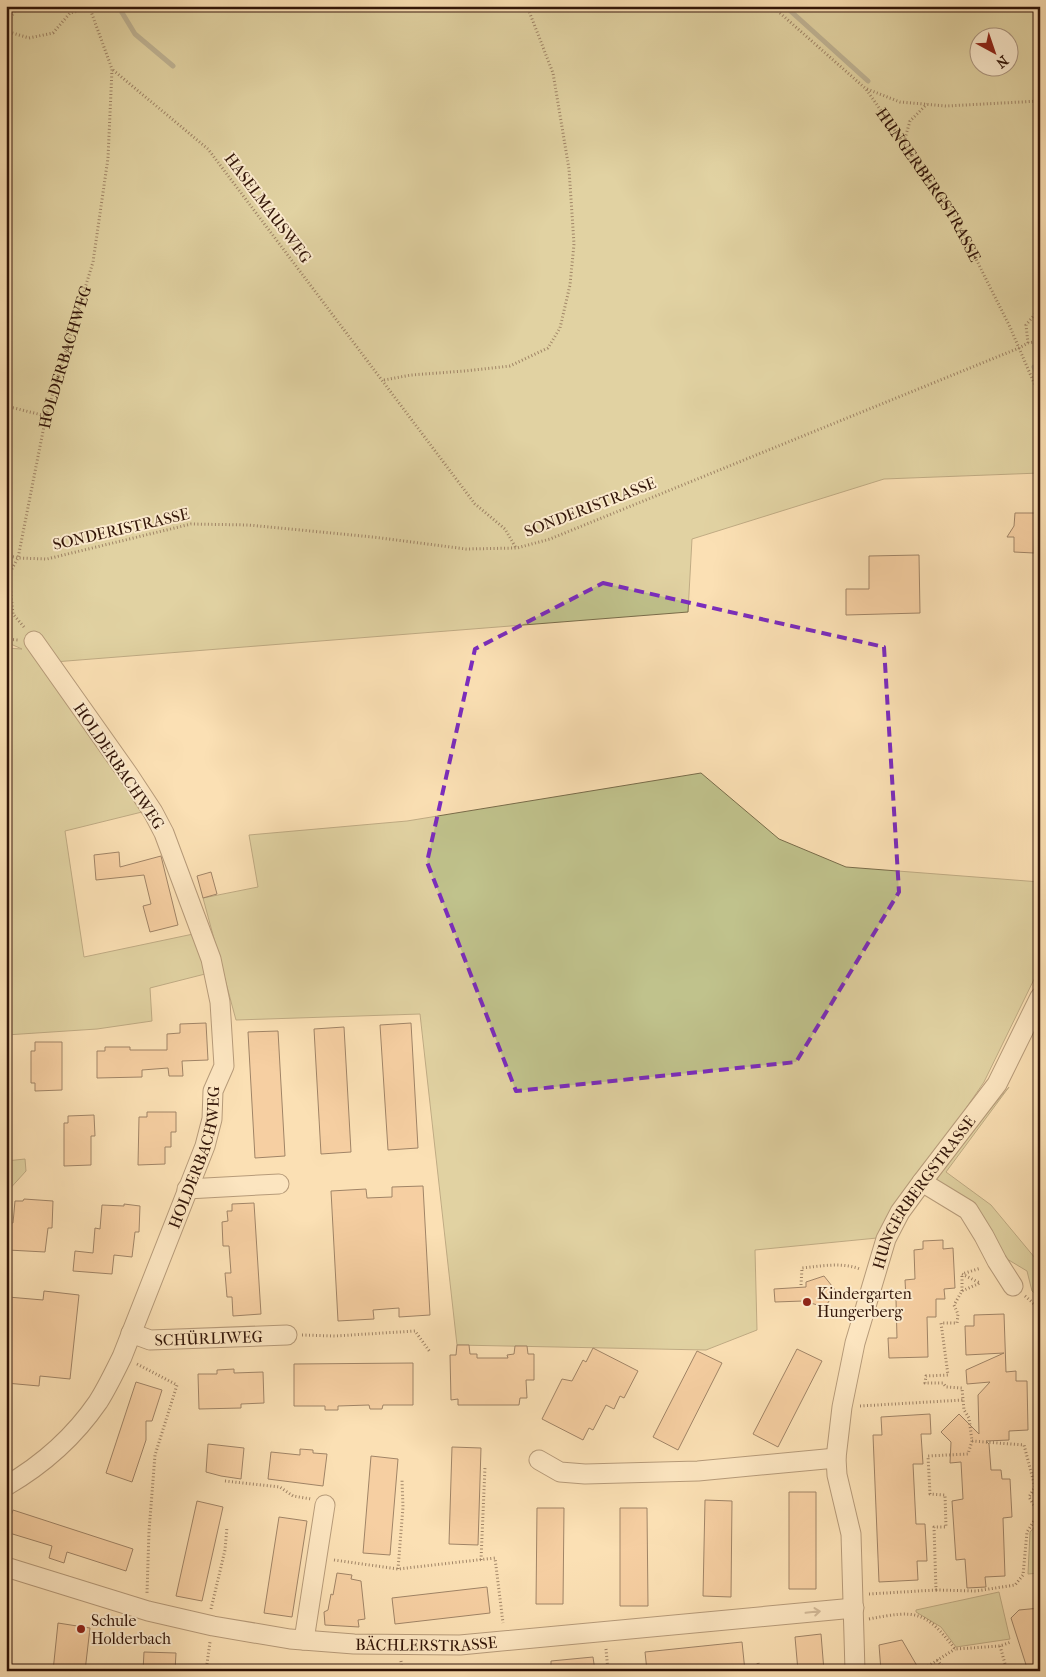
<svg xmlns="http://www.w3.org/2000/svg" width="1046" height="1677" font-family="'IM FELL French Canon',serif">
<style>
.green{fill:#c0c28c;stroke:#796c4a;fill-rule:evenodd}
.lines{fill:none;stroke-linecap:round;stroke-linejoin:round}
.stream{stroke:#737a6a;stroke-width:5}
.building{fill:#efbb8d;stroke:#321508}
.minor-casing{stroke:#644833;stroke-width:21}
.path{stroke:#321508;stroke-width:3;stroke-dasharray:1 2.5;stroke-linecap:butt}
.minor{stroke:#fcebce;stroke-width:19}
.oneway{stroke:#a18b75}
.marked{fill:none;stroke:#7b2cbf;stroke-width:4;stroke-dasharray:10 6;stroke-linejoin:round}
.poi-dot{fill:#8f2418;stroke:#fcebce;stroke-width:2}
.labels{text-anchor:middle;dominant-baseline:central;stroke-width:4;stroke-linejoin:round;paint-order:stroke}
.street-label{font-size:16px;fill:#321508;stroke:#fcebce}
.poi-label{font-size:16px;fill:#321508;stroke:#fcebce;text-anchor:start}
</style>
<rect width="100%" height="100%" fill="#fbe0b4"/>
<filter id="stains"><feTurbulence type="fractalNoise" baseFrequency=".004" numOctaves="4"/><feColorMatrix values="0 0 0 0 .2 0 0 0 0 .09 0 0 0 0 .02 0 0 0 .5 -.17"/></filter>
<radialGradient id="worn" r=".72"><stop offset=".6" stop-color="#630" stop-opacity="0"/><stop offset="1" stop-color="#630" stop-opacity=".3"/></radialGradient>
<path class="green" d="M 6,6 L 1040,6 L 1040,473 L 884,479 L 692,539 L 688,612 L 54,662 L 146,811 L 65,831 L 84,957 L 198,933 L 209,973 L 150,988 L 152,1021 L 97,1029 L 6,1035 L 6,648 L 22,649 L 6,642 ZM 978,38 L 1008,38 L 1008,68 L 978,68 Z
M 701,773 L 779,839 L 846,867 L 1040,882 L 1040,967 L 984,1082 L 877,1238 L 755,1250 L 757,1330 L 706,1350 L 457,1345 L 420,1014 L 236,1020 L 203,898 L 258,887 L 249,835 L 407,821 Z
M 1009,1087 L 946,1172 L 991,1205 L 1040,1264 L 1040,1298 L 1032,1291 L 1027,1271 L 1002,1256 L 930,1181 Z
M 25,1159 L 26,1171 L 6,1193 L 6,1161 Z
M 1040,1521 L 1040,1573 L 1028,1574 L 1030,1532 Z
M 999,1592 L 1010,1639 L 956,1647 L 941,1627 L 916,1612 L 916,1610 Z"/>
<g class="lines">
<path class="stream" d="M 118,6 L 135,34 L 173,66
M 283,6 L 292,9
M 785,6 L 868,81
M 1034,367 L 1040,380"/>
</g>
<path class="building" d="M 1015,513 L 1035,513 L 1034,553 L 1014,552 L 1014,537 L 1007,537 L 1014,526 Z
M 919,555 L 920,613 L 846,615 L 846,589 L 869,589 L 869,556 Z
M 119,852 L 120,867 L 161,856 L 178,925 L 150,932 L 143,906 L 151,904 L 144,875 L 96,880 L 94,855 Z
M 211,872 L 217,894 L 203,898 L 197,876 Z
M 206,1023 L 208,1060 L 182,1061 L 183,1076 L 169,1076 L 168,1068 L 142,1070 L 142,1077 L 97,1078 L 97,1051 L 105,1051 L 105,1047 L 130,1047 L 130,1050 L 167,1050 L 167,1034 L 180,1033 L 180,1024 Z
M 411,1023 L 418,1148 L 388,1150 L 380,1025 Z
M 344,1027 L 351,1152 L 321,1154 L 314,1029 Z
M 278,1031 L 285,1156 L 255,1158 L 248,1032 Z
M 35,1042 L 62,1042 L 62,1090 L 35,1091 L 35,1083 L 31,1083 L 31,1051 L 35,1051 Z
M 147,1112 L 176,1112 L 176,1132 L 171,1132 L 171,1147 L 165,1147 L 165,1164 L 138,1165 L 139,1117 L 147,1117 Z
M 94,1115 L 95,1136 L 91,1136 L 91,1165 L 64,1166 L 64,1123 L 68,1123 L 68,1116 Z
M 423,1186 L 430,1315 L 399,1317 L 399,1308 L 373,1310 L 374,1319 L 338,1321 L 331,1191 L 366,1189 L 367,1198 L 392,1197 L 392,1187 Z
M 24,1199 L 53,1201 L 52,1228 L 48,1228 L 45,1252 L 8,1250 L 9,1223 L 13,1223 L 15,1201 L 23,1201 Z
M 254,1203 L 261,1314 L 233,1316 L 232,1297 L 227,1297 L 225,1273 L 231,1273 L 229,1246 L 223,1246 L 222,1222 L 228,1221 L 227,1211 L 232,1211 L 232,1204 Z
M 124,1204 L 140,1206 L 139,1232 L 135,1232 L 132,1257 L 114,1255 L 112,1274 L 73,1271 L 75,1251 L 93,1253 L 95,1228 L 100,1229 L 102,1205 L 124,1206 Z
M 943,1240 L 943,1249 L 953,1248 L 955,1288 L 944,1289 L 945,1299 L 936,1299 L 936,1317 L 927,1317 L 928,1357 L 889,1358 L 888,1338 L 897,1338 L 896,1300 L 906,1299 L 905,1280 L 915,1279 L 914,1250 L 923,1249 L 923,1241 Z
M 824,1276 L 836,1291 L 825,1307 L 803,1301 L 775,1302 L 774,1289 L 806,1287 L 806,1282 Z
M 44,1291 L 79,1295 L 70,1379 L 40,1376 L 39,1386 L 6,1383 L 6,1314 L 8,1297 L 43,1300 Z
M 1004,1314 L 1006,1372 L 1016,1371 L 1016,1381 L 1027,1381 L 1028,1430 L 1009,1431 L 1009,1440 L 986,1441 L 989,1444 L 991,1470 L 1001,1470 L 1002,1479 L 1010,1479 L 1012,1517 L 1003,1518 L 1005,1576 L 985,1577 L 986,1587 L 967,1588 L 965,1559 L 956,1560 L 952,1501 L 963,1499 L 961,1462 L 950,1463 L 951,1442 L 941,1432 L 959,1414 L 979,1434 L 978,1395 L 990,1382 L 967,1384 L 966,1370 L 1004,1353 L 966,1355 L 965,1326 L 974,1326 L 974,1315 Z
M 457,1345 L 469,1345 L 470,1354 L 477,1354 L 477,1358 L 508,1358 L 507,1355 L 514,1354 L 515,1346 L 527,1346 L 528,1354 L 534,1354 L 534,1380 L 526,1380 L 527,1398 L 520,1398 L 519,1405 L 458,1405 L 458,1399 L 451,1400 L 450,1355 L 456,1355 Z
M 593,1348 L 638,1371 L 624,1398 L 620,1396 L 614,1409 L 606,1405 L 593,1430 L 589,1428 L 583,1440 L 542,1419 L 562,1379 L 572,1381 L 583,1360 L 586,1362 Z
M 797,1349 L 822,1361 L 778,1447 L 753,1434 Z
M 697,1351 L 722,1363 L 678,1450 L 653,1437 Z
M 413,1363 L 413,1405 L 383,1405 L 382,1409 L 370,1409 L 369,1405 L 338,1406 L 338,1410 L 325,1410 L 325,1406 L 294,1406 L 294,1364 Z
M 234,1369 L 234,1373 L 263,1372 L 264,1403 L 241,1404 L 241,1408 L 199,1409 L 198,1374 L 217,1374 L 217,1370 Z
M 136,1382 L 162,1390 L 152,1421 L 146,1421 L 146,1440 L 132,1482 L 106,1473 Z
M 930,1414 L 931,1434 L 921,1434 L 923,1464 L 913,1464 L 916,1524 L 925,1524 L 927,1561 L 917,1561 L 918,1580 L 879,1582 L 873,1435 L 882,1435 L 881,1417 Z
M 208,1444 L 244,1448 L 241,1479 L 221,1476 L 206,1472 Z
M 452,1447 L 481,1448 L 478,1545 L 449,1544 Z
M 300,1449 L 313,1450 L 313,1453 L 327,1454 L 323,1486 L 268,1479 L 271,1452 L 300,1455 Z
M 371,1456 L 398,1459 L 390,1555 L 363,1553 Z
M 789,1492 L 816,1492 L 816,1589 L 789,1589 Z
M 705,1500 L 732,1501 L 731,1597 L 703,1596 Z
M 197,1501 L 223,1507 L 202,1601 L 176,1596 Z
M 537,1508 L 564,1508 L 563,1604 L 536,1604 Z
M 620,1508 L 647,1508 L 648,1606 L 620,1606 Z
M 13,1510 L 133,1549 L 126,1571 L 67,1552 L 64,1563 L 49,1558 L 52,1546 L 6,1532 Z
M 279,1517 L 307,1521 L 292,1617 L 264,1613 Z
M 337,1573 L 352,1575 L 351,1579 L 361,1581 L 365,1619 L 358,1620 L 359,1627 L 325,1625 L 324,1612 L 328,1610 L 331,1594 L 333,1595 Z
M 487,1587 L 490,1613 L 395,1624 L 392,1598 Z
M 1040,1608 L 1040,1671 L 1028,1671 L 1011,1618 L 1019,1610 Z
M 58,1623 L 90,1628 L 85,1671 L 53,1671 Z
M 821,1634 L 824,1671 L 798,1671 L 795,1637 Z
M 902,1640 L 920,1671 L 881,1671 L 879,1645 Z
M 742,1642 L 745,1671 L 647,1671 L 645,1652 Z
M 144,1652 L 176,1653 L 175,1671 L 143,1671 Z
M 593,1657 L 595,1671 L 551,1671 L 551,1661 Z"/>
<g class="lines">
<defs>
<g id="minor">
<path d="M 922,1182 L 968,1210 L 984,1236 L 997,1261 L 1013,1286"/>
<path d="M 187,1189 L 279,1184"/>
<path id="s3" d="M 131,1333 L 150,1340 L 287,1335"/>
<path d="M 539,1460 L 560,1472 L 585,1474 L 698,1471 L 836,1458"/>
<path id="s4" d="M 6,1486 C 42,1465 74,1437 98,1402 C 107,1388 114,1373 122,1357 L 205,1146 L 212,1119 L 213,1091 L 224,1066 L 220,1002 L 211,959 L 164,833 L 153,812 L 128,774 L 34,641"/>
<path id="s5" d="M 6,1567 L 148,1611 L 213,1626 L 290,1639 L 354,1644 L 460,1645 L 854,1608"/>
<path d="M 304,1640 L 325,1505"/>
<path id="s6" d="M 855,1671 L 851,1534 L 837,1475 L 836,1458 L 842,1407 L 855,1343 L 886,1239 L 900,1212 L 922,1182 L 997,1084 L 1040,997"/>
</g>
</defs>
<use href="#minor" class="minor-casing"/>
<g class="path">
<path id="s1" d="M 772,6 L 866,89 L 955,217 L 1010,327 L 1040,397"/>
<path d="M 9,32 L 11,17 L 18,6"/>
<path d="M 6,34 L 9,32 L 29,38 L 53,33 L 70,13 L 90,8"/>
<path d="M 113,70 L 208,149 L 475,504 L 505,529 L 516,548"/>
<path d="M 867,89 L 900,102 L 946,106 L 1040,101"/>
<path d="M 904,142 L 910,121 L 927,104"/>
<path d="M 1028,343 L 1026,325 L 1040,308"/>
<path d="M 384,380 L 411,375 L 465,371 L 510,366 L 548,348 L 560,328 L 570,285 L 574,244 L 569,169 L 553,73 L 527,6"/>
<path d="M 6,406 L 46,416"/>
<path d="M 6,555 L 18,558 L 47,559 L 191,524 L 248,525 L 373,537 L 466,549 L 517,548 L 550,539 L 1019,348 L 1028,343 L 1040,341"/>
<path id="s2" d="M 24,627 L 13,614 L 9,574 L 18,558 L 46,416 L 93,262 L 108,158 L 112,69 L 89,6"/>
<path d="M 6,639 L 18,640"/>
<path d="M 801,1285 L 802,1268 C 822,1266 841,1262 860,1269"/>
<path d="M 962,1291 L 962,1275"/>
<path d="M 1025,1296 L 1040,1309"/>
<path d="M 302,1335 L 335,1336 L 415,1331 L 430,1352"/>
<path d="M 137,1364 L 177,1385 L 155,1455 L 149,1531 L 147,1593"/>
<path d="M 860,1406 L 963,1400"/>
<path d="M 972,1441 L 1024,1445 L 1035,1487 L 1029,1497 L 1039,1514"/>
<path d="M 225,1481 L 280,1487 L 293,1496 L 311,1499"/>
<path d="M 334,1560 L 398,1569 L 495,1558 L 503,1623"/>
<path d="M 481,1560 L 485,1467"/>
<path d="M 398,1569 L 403,1507 L 402,1480"/>
<path d="M 936,1590 L 976,1591 L 1015,1585 L 1023,1575 L 1027,1532 L 1039,1513"/>
<path d="M 869,1594 L 936,1590 L 934,1527 L 946,1527 L 945,1495 L 930,1494 L 928,1456 L 968,1454 L 972,1441 L 969,1418 L 964,1410 L 962,1388 L 946,1387 L 943,1383 L 925,1383 L 926,1376 L 948,1375 L 941,1323 L 957,1323 L 958,1314 L 954,1305 L 962,1291 L 980,1283 L 962,1274 L 981,1268"/>
<path d="M 211,1609 L 225,1550 L 227,1527"/>
<path d="M 869,1619 C 916,1610 925,1610 955,1649 L 1000,1646 L 1011,1642"/>
<path d="M 1000,1646 L 1007,1671"/>
<path d="M 606,1649 L 608,1671"/>
<path d="M 937,1660 L 946,1671"/>
<path d="M 401,1661 L 402,1671"/>
<path d="M 758,1663 L 760,1671"/>
<path d="M 634,1668 L 634,1671"/>
<path d="M 922,1670 L 955,1649"/>
<path d="M 206,1671 L 210,1642"/>
</g>
<use href="#minor" class="minor"/>
</g>
<defs><path id="oneway-shaft" d="M-6 0H5M1.5-3L5.5 0L1.5 3" fill="none" stroke-width="1.6" stroke-linecap="round" stroke-linejoin="round" transform="scale(1.25)"/></defs>
<use class="oneway" href="#oneway-shaft" transform="translate(813 1612) rotate(-6)"/>
<path d="M0 0H1046V1677H0ZM 603,583 L 884,647 L 899,892 L 796,1062 L 516,1091 L 427,862 L 475,649 Z" fill="#fbe0b4" fill-opacity=".55" fill-rule="evenodd"/>
<path class="marked" d="M 603,583 L 884,647 L 899,892 L 796,1062 L 516,1091 L 427,862 L 475,649 Z"/>
<g class="poi-dot">
<circle cx="807" cy="1302" r="5"/>
<circle cx="81" cy="1629" r="5"/>
</g>
<g class="labels">
<g class="street-label">
<text stroke="none"><textPath href="#s1" startOffset="240">HUNGERBERGSTRASSE</textPath></text>
<text transform="translate(268 208) rotate(53)">HASELMAUSWEG</text>
<text stroke="none"><textPath href="#s2" startOffset="282">HOLDERBACHWEG</textPath></text>
<text transform="translate(590 507) rotate(-21)">SONDERISTRASSE</text>
<text transform="translate(121 529) rotate(-13)">SONDERISTRASSE</text>
<text transform="translate(119 766) rotate(56)">HOLDERBACHWEG</text>
<text stroke="none"><textPath href="#s4" startOffset="390">HOLDERBACHWEG</textPath></text>
<text stroke="none"><textPath href="#s6" startOffset="499">HUNGERBERGSTRASSE</textPath></text>
<text stroke="none"><textPath href="#s3" startOffset="79">SCHÜRLIWEG</textPath></text>
<text stroke="none"><textPath href="#s5" startOffset="430">BÄCHLERSTRASSE</textPath></text>
</g>
<g class="poi-label">
<text x="817" y="1293">Kindergarten<tspan x="817" dy="18">Hungerberg</tspan></text>
<text x="91" y="1620">Schule<tspan x="91" dy="18">Holderbach</tspan></text>
</g>
</g>
<rect width="1046" height="1677" fill="none" stroke="#fbe0b4" stroke-width="25"/>
<rect x="8" y="8" width="1031" height="1662" fill="none" stroke="#321508" stroke-width="2.5"/>
<rect x="12" y="12" width="1021" height="1652" fill="none" stroke="#321508"/>
<g transform="translate(994 52) rotate(140)"><circle r="24" fill="#fcebce" stroke="#ab957f"/>
<path d="M0-4L9 19L0 12L-9 19Z" fill="#8f2418"/>
<text y="-8" font-size="14" font-weight="bold" text-anchor="middle" fill="#321508">N</text>
</g>
<rect width="100%" height="100%" filter="url(#stains)"/>
<rect width="100%" height="100%" fill="url(#worn)"/>
</svg>
